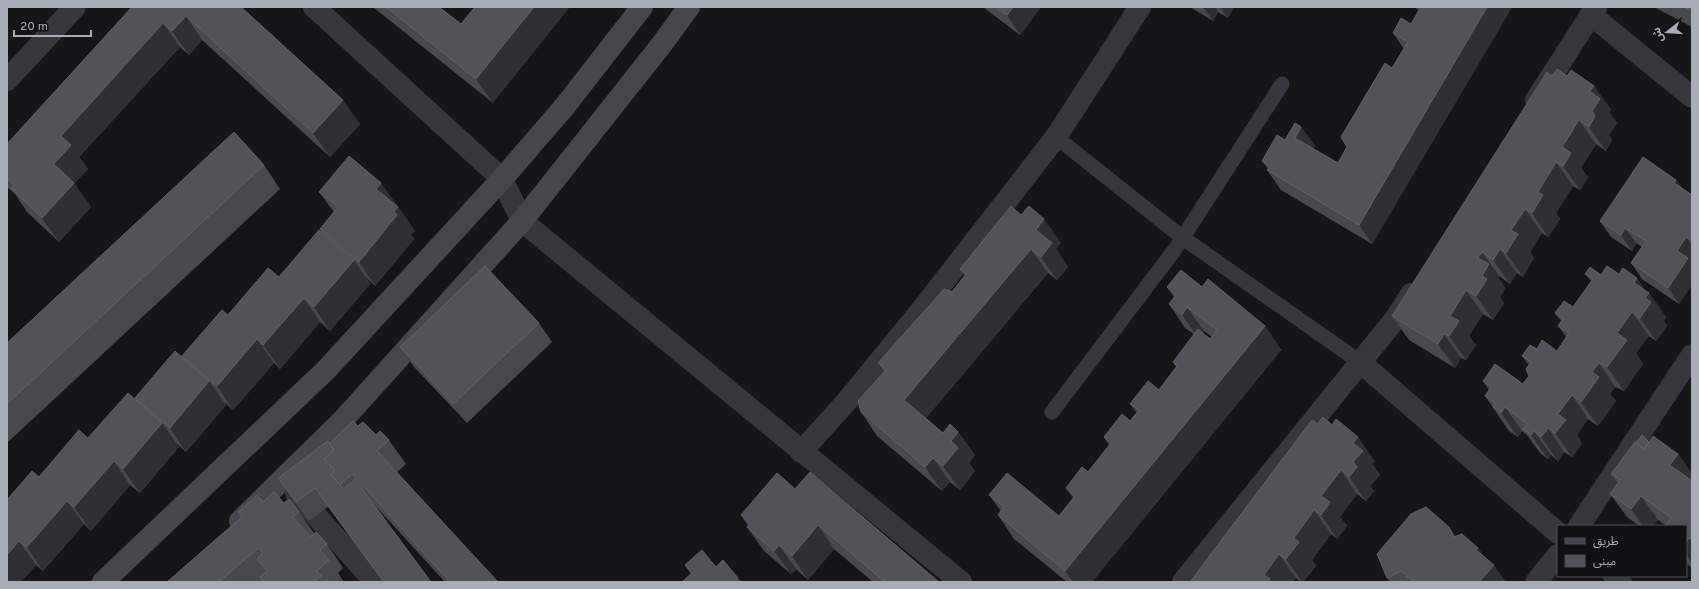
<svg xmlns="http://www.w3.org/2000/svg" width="1699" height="589" font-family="Overpass,'Noto Sans Arabic',sans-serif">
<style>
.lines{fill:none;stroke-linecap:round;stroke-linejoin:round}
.service{stroke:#37383d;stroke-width:15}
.minor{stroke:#37383d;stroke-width:22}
.secondary{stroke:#45474d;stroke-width:22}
.wall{fill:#47494d;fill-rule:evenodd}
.shaded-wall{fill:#2f3033}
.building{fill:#525359;stroke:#5f6168}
</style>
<rect width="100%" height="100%" fill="#161618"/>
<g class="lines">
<path class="service" d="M 1056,137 L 1183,238 L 1360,362
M 1052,412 L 1176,248 L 1282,84"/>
<path class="minor" d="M 314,7 L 502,179 L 522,221 L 961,582
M 1591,15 L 1692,97
M 7,80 L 75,7
M 1536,100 L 1596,7
M 1360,362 L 1558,533
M 801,452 L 847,401 L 920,312 L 1056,137 L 1140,7
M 296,493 L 375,582
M 1579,526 L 1692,355
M 1614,576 L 1621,582
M 1183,582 L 1396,318 L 1411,294
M 1536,582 L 1558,555"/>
<path class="secondary" d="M 240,521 L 342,421 L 522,221 L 662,44 L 689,7
M 103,582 L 326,370 L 502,179 L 565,106 L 642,7"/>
</g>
<path class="wall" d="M 132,7 L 241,7 L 360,124 L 330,157 L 202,40 L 189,55 L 180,47 L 79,157 L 88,169 L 74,183 L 91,207 L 59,242 L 27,212 L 15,194 L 7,187 L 7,144 Z
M 373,7 L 439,7 L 461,24 L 493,103 Z
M 983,7 L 1041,7 L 1020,35 Z
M 1190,7 L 1234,7 L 1228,18 L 1218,12 L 1213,21 Z
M 1414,7 L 1512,7 L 1372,244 L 1281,190 L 1267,170 L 1268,169 L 1262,161 L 1285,140 L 1301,127 L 1315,146 L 1313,149 L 1338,163 L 1392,68 L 1404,49 L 1393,33 L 1411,24 L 1419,10 Z
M 1654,7 L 1692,7 L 1692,27 Z
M 1552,76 L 1567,76 L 1594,86 L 1611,110 L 1609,112 L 1617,123 L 1609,135 L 1612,140 L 1606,151 L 1596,144 L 1581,168 L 1588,177 L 1580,190 L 1573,186 L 1556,213 L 1560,219 L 1548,237 L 1542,233 L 1530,252 L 1534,258 L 1523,277 L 1517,273 L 1510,284 L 1499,276 L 1498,277 L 1505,288 L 1500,297 L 1504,303 L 1493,320 L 1483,314 L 1469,336 L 1476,345 L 1466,360 L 1461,358 L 1455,368 L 1409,340 L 1392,316 Z
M 264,165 L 280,189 L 7,443 L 7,343 Z
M 1676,180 L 1682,188 L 1692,195 L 1692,261 L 1691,262 L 1679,304 L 1642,279 L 1631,263 L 1642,247 L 1636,243 L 1632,251 L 1611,237 L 1600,221 Z
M 381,183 L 415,231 L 411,235 L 414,239 L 375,286 L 366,277 L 370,284 L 330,331 L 320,322 L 280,369 L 274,363 L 233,410 L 223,401 L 226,405 L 186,452 L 176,443 L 179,447 L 140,493 L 130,485 L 91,531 L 84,524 L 43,571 L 36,565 L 21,582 L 7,582 L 39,477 L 137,400 L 135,398 L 185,360 L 182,356 L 228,315 L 279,277 L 324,235 L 320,229 L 334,212 L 319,192 Z
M 1021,215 L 1061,243 L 1056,249 L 1068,267 L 1057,280 L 1048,273 L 926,418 L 943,433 L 958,432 L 975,455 L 969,463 L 975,471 L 960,490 L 950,482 L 942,491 L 877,436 L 861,412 L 884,372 L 878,363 L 952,292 L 965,276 L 960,269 Z
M 1585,274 L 1601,275 L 1619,274 L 1646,291 L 1649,293 L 1666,317 L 1664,321 L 1667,326 L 1656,341 L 1649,336 L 1636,353 L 1643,364 L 1624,391 L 1615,387 L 1610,394 L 1616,401 L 1598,426 L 1588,419 L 1577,435 L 1582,444 L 1572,457 L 1564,452 L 1558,461 L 1551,455 L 1548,459 L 1540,453 L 1527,435 L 1522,431 L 1518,437 L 1509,431 L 1485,396 L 1489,390 L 1483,381 L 1523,384 L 1529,376 L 1529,365 L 1522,356 L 1537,349 L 1557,351 L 1566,337 L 1558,326 L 1561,321 L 1555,313 L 1573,307 L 1591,281 Z
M 1167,287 L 1202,287 L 1265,326 L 1281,350 L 1092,582 L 1067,582 L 1014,539 L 998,515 L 1001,511 L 989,495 L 1059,516 L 1073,498 L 1066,488 L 1088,472 L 1109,445 L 1104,437 L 1130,421 L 1137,413 L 1130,404 L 1159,390 L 1176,367 L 1173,362 L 1194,334 L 1185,328 L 1169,304 L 1174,297 ZM 1204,331 L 1212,337 L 1210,339 L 1202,333 Z
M 539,323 L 552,342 L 467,423 L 414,367 L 400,347 Z
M 1317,424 L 1375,461 L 1372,464 L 1380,475 L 1370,486 L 1374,491 L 1366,501 L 1357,494 L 1340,517 L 1347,526 L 1337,539 L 1331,534 L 1312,560 L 1316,566 L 1303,582 L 1301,582 L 1296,578 L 1190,582 Z
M 376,435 L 389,440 L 406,464 L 397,472 L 498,582 L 445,582 L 371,501 L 431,582 L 383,582 L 328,507 L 309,521 L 278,478 L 329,443 Z
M 1649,442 L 1678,454 L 1692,474 L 1692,568 L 1686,563 L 1686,526 L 1665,525 L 1658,520 L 1653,526 L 1639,526 L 1627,517 L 1610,494 L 1618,483 L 1611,474 L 1636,443 Z
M 795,489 L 939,582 L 873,582 L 834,549 L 808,580 L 796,569 L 791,574 L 764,551 L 747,527 L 748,526 L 741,515 Z
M 263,502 L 284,503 L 299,512 L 314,533 L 327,544 L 343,568 L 338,573 L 344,582 L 167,582 L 241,517 L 238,512 Z
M 1449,527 L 1456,537 L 1478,548 L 1485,558 L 1505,581 L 1504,582 L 1390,582 L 1387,578 Z
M 685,565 L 716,567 L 738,578 L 741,582 L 682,582 L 691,574 Z"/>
<path class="shaded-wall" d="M 534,7 L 570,7 L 493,103 L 476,79 Z
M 1013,7 L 1041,7 L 1020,35 L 1007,15 Z
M 1203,7 L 1215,7 L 1218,12 L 1213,21 Z
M 1220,7 L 1234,7 L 1228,18 Z
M 1487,7 L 1512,7 L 1372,244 L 1359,225 Z
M 186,16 L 202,40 L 189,55 L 172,31 Z
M 163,23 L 180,47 L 79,157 L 88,169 L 74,183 L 91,207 L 59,242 L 42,218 L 54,164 L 61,136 Z
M 1594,86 L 1611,110 L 1609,112 L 1617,123 L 1609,135 L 1612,140 L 1606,151 L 1589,127 L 1592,111 L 1590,91 Z
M 343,100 L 360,124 L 330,157 L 313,133 Z
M 1579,120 L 1596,144 L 1581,168 L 1588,177 L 1580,190 L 1563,166 L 1562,147 Z
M 1301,127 L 1315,146 L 1308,157 L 1295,138 Z
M 1556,162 L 1573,186 L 1556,213 L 1560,219 L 1548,237 L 1532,213 L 1538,192 Z
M 1676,180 L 1687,195 L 1674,183 Z
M 381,183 L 398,207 L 376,189 Z
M 398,207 L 415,231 L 411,235 L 414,239 L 375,286 L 359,262 L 394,212 Z
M 1525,209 L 1542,233 L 1530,252 L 1534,258 L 1523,277 L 1506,253 L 1511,230 Z
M 1044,219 L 1061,243 L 1056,249 L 1068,267 L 1057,280 L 1041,257 L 1036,230 Z
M 1625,228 L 1636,243 L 1632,251 L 1621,235 Z
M 1686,237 L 1692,245 L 1692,261 L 1691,262 L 1692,263 L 1692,285 L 1679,304 L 1668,288 L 1677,251 Z
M 1031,249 L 1048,273 L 921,424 L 904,400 Z
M 1500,249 L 1517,273 L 1510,284 L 1493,260 Z
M 1482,252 L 1499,276 L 1498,277 L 1505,288 L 1500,297 L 1504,303 L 1493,320 L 1476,296 L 1478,258 Z
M 354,260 L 370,284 L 330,331 L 314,307 Z
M 1637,278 L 1648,294 L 1649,293 L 1666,317 L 1664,321 L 1667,326 L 1656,341 L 1640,318 L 1634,283 Z
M 1466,290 L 1483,314 L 1469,336 L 1476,345 L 1466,360 L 1449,336 L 1450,316 Z
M 304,298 L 320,322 L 280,369 L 263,345 Z
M 1187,307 L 1204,331 L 1199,339 L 1182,315 Z
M 1632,312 L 1649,336 L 1636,353 L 1643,364 L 1624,391 L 1607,367 L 1617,333 Z
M 1265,326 L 1281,350 L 1092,582 L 1073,582 L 1065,571 Z
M 1444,334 L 1461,358 L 1455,368 L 1438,344 Z
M 257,339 L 274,363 L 233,410 L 217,386 Z
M 1599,363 L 1615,387 L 1610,394 L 1616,401 L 1598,426 L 1581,402 L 1592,372 Z
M 209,381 L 226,405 L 186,452 L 170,428 Z
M 1572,395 L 1588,419 L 1577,435 L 1582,444 L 1572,457 L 1555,433 L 1558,414 Z
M 1505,407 L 1522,431 L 1518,437 L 1501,413 Z
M 162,423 L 179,447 L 140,493 L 123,469 Z
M 1548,428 L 1564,452 L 1558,461 L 1541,437 Z
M 1534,431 L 1551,455 L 1548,459 L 1531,435 Z
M 958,432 L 975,455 L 969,463 L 975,471 L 960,490 L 943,466 L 951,441 Z
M 1358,437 L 1375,461 L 1372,464 L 1380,475 L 1370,486 L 1374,491 L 1366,501 L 1349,477 L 1353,443 Z
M 1678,454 L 1692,474 L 1692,481 L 1670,465 Z
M 933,458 L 950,482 L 942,491 L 925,467 Z
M 114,461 L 130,485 L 91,531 L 74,507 Z
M 1341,470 L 1357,494 L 1340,517 L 1347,526 L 1337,539 L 1321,515 L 1321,496 Z
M 1641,496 L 1658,520 L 1653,526 L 1643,526 L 1631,509 Z
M 67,501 L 84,524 L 43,571 L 27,547 Z
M 1314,510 L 1331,534 L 1312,560 L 1316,566 L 1303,582 L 1302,582 L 1286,559 L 1294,538 Z
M 818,525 L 834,549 L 808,580 L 792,556 Z
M 1449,527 L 1460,543 L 1454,537 Z
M 1689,538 L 1692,542 L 1692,563 L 1686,555 L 1686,543 Z
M 19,541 L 36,565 L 21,582 L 7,582 L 7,555 Z
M 779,545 L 796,569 L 791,574 L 774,551 Z
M 1478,548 L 1489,563 L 1476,550 Z
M 1279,554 L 1296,578 L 1293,582 L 1268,582 L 1264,575 Z
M 1494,565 L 1505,581 L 1504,582 L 1479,582 Z"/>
<path class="building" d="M 132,7 L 241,7 L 343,100 L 313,133 L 186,16 L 172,31 L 163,23 L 61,136 L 71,145 L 54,164 L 74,183 L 42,218 L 11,188 L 14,185 L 7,179 L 7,144 Z
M 386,7 L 439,7 L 461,24 L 475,7 L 534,7 L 476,79 Z
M 995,7 L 1013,7 L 1007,15 Z
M 1421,7 L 1487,7 L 1359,225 L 1267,170 L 1270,166 L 1262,161 L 1277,135 L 1285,140 L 1295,123 L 1301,127 L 1295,138 L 1338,163 L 1347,147 L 1341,137 L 1385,63 L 1392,68 L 1408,42 L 1393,33 L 1401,18 L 1411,24 Z
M 1684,7 L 1692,7 L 1692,11 Z
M 1557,69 L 1567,76 L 1571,70 L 1594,86 L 1590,91 L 1600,99 L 1592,111 L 1595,116 L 1589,127 L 1579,120 L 1562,147 L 1571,153 L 1563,166 L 1556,162 L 1538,192 L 1543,195 L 1532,213 L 1525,209 L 1511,230 L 1518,234 L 1506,253 L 1500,249 L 1493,260 L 1482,252 L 1478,258 L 1489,264 L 1482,276 L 1487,279 L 1476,296 L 1466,290 L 1450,316 L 1459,321 L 1449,336 L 1444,334 L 1438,344 L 1392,316 L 1547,72 L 1552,76 Z
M 234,132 L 264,165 L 7,404 L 7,343 Z
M 349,156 L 381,183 L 376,189 L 398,207 L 394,212 L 397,215 L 359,262 L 320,229 L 338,207 L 319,192 Z
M 1643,157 L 1676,180 L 1674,183 L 1692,195 L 1692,240 L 1686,237 L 1677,251 L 1688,258 L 1668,288 L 1631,263 L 1646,241 L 1625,228 L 1621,235 L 1600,221 Z
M 1011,206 L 1021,215 L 1029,206 L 1044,219 L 1036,230 L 1052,243 L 1041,257 L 1031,249 L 904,400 L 943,433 L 950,424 L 958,432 L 951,441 L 958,448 L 943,466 L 933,458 L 925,467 L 861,412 L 858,401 L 886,370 L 878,363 L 944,289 L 952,292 L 966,274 L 960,269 Z
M 319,230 L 354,260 L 314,307 L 304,298 L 263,345 L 257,339 L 217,386 L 182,356 L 222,310 L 228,315 L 268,268 L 279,277 Z
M 485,266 L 539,323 L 453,404 L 400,347 Z
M 1607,266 L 1619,274 L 1623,268 L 1637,278 L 1634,283 L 1649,293 L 1645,298 L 1651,302 L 1640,318 L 1632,312 L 1617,333 L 1627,340 L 1607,367 L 1599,363 L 1592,372 L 1599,377 L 1581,402 L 1572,395 L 1558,414 L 1566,420 L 1555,433 L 1548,428 L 1541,437 L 1534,431 L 1531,435 L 1523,429 L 1527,424 L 1505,407 L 1501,413 L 1493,407 L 1495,403 L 1485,396 L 1491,387 L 1483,381 L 1495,364 L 1523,384 L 1529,376 L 1526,369 L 1531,362 L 1522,356 L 1530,345 L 1537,349 L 1542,340 L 1557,351 L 1569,333 L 1558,326 L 1563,319 L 1555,313 L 1564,301 L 1573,307 L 1593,279 L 1585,274 L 1590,267 L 1601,275 Z
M 1181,270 L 1202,287 L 1208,279 L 1265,326 L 1065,571 L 998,515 L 1004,507 L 989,495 L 1007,473 L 1059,516 L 1075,496 L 1066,488 L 1082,467 L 1088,472 L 1111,443 L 1104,437 L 1122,414 L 1130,421 L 1139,410 L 1130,404 L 1148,381 L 1159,390 L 1177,366 L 1173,362 L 1198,329 L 1210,339 L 1217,330 L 1187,307 L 1182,315 L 1169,304 L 1176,295 L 1167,287 Z
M 175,351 L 209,381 L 170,428 L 135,398 Z
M 128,393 L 162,423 L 123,469 L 114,461 L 74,507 L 67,501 L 27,547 L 19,541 L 7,555 L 7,500 L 32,471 L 39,477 L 79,430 L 88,438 Z
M 1323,417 L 1332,425 L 1336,419 L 1358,437 L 1353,443 L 1363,451 L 1353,462 L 1357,467 L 1349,477 L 1341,470 L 1321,496 L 1330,502 L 1321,515 L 1314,510 L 1294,538 L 1299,542 L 1286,559 L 1279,554 L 1264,575 L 1270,579 L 1268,582 L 1190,582 L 1312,420 L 1317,424 Z
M 353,421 L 358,426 L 363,422 L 376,435 L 380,431 L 389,440 L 377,451 L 498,582 L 450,582 L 352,474 L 340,485 L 331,474 L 335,470 L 324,459 L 334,450 L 329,444 Z
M 1642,435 L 1649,442 L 1644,449 L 1636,443 Z
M 1653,436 L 1678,454 L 1670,465 L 1692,481 L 1692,540 L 1689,538 L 1686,543 L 1686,526 L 1665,526 L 1671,518 L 1641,496 L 1631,509 L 1610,494 L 1620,480 L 1611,474 L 1635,442 L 1644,449 Z
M 328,441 L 334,450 L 324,459 L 335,471 L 331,474 L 334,479 L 344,489 L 355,479 L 431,582 L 384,582 L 315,488 L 296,502 L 278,478 Z
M 810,472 L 939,582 L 885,582 L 818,525 L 792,556 L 779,545 L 774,551 L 747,527 L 750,523 L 741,515 L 777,473 L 795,489 Z
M 274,492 L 284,503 L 289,499 L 299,512 L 293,517 L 310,537 L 316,532 L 327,544 L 320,550 L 329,560 L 317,571 L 321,576 L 314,582 L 264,582 L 260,577 L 267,571 L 257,559 L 263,553 L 258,548 L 219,582 L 167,582 L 242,517 L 238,512 L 257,495 L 263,502 Z
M 1426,507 L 1449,527 L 1454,537 L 1462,534 L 1478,548 L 1476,550 L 1494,565 L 1479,582 L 1414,582 L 1401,571 L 1387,578 L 1377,554 L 1411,514 Z
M 702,550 L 716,567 L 723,560 L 738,578 L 733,582 L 682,582 L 692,573 L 685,565 Z"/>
<rect width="1699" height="589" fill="none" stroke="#a8adb8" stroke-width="16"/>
<rect x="1557" y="525" width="130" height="52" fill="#111113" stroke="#4d4f55"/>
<rect x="1565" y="538" width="20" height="6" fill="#45474d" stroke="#4d4f55"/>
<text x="1593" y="545" font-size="12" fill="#a8adb8">طريق</text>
<rect x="1565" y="555" width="20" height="12" fill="#525359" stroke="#4d4f55"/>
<text x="1593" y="565" font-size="12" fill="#a8adb8">مبنى</text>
<g transform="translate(1667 32) rotate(253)" stroke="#111113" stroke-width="3" paint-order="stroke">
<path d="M0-3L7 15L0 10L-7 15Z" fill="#a8adb8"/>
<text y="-6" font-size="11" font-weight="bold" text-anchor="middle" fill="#a8adb8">ش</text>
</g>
<path d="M14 30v6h77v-6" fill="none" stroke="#a8adb8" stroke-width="2"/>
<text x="20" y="30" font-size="12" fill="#a8adb8" stroke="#111113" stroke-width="3" paint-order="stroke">20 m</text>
</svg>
